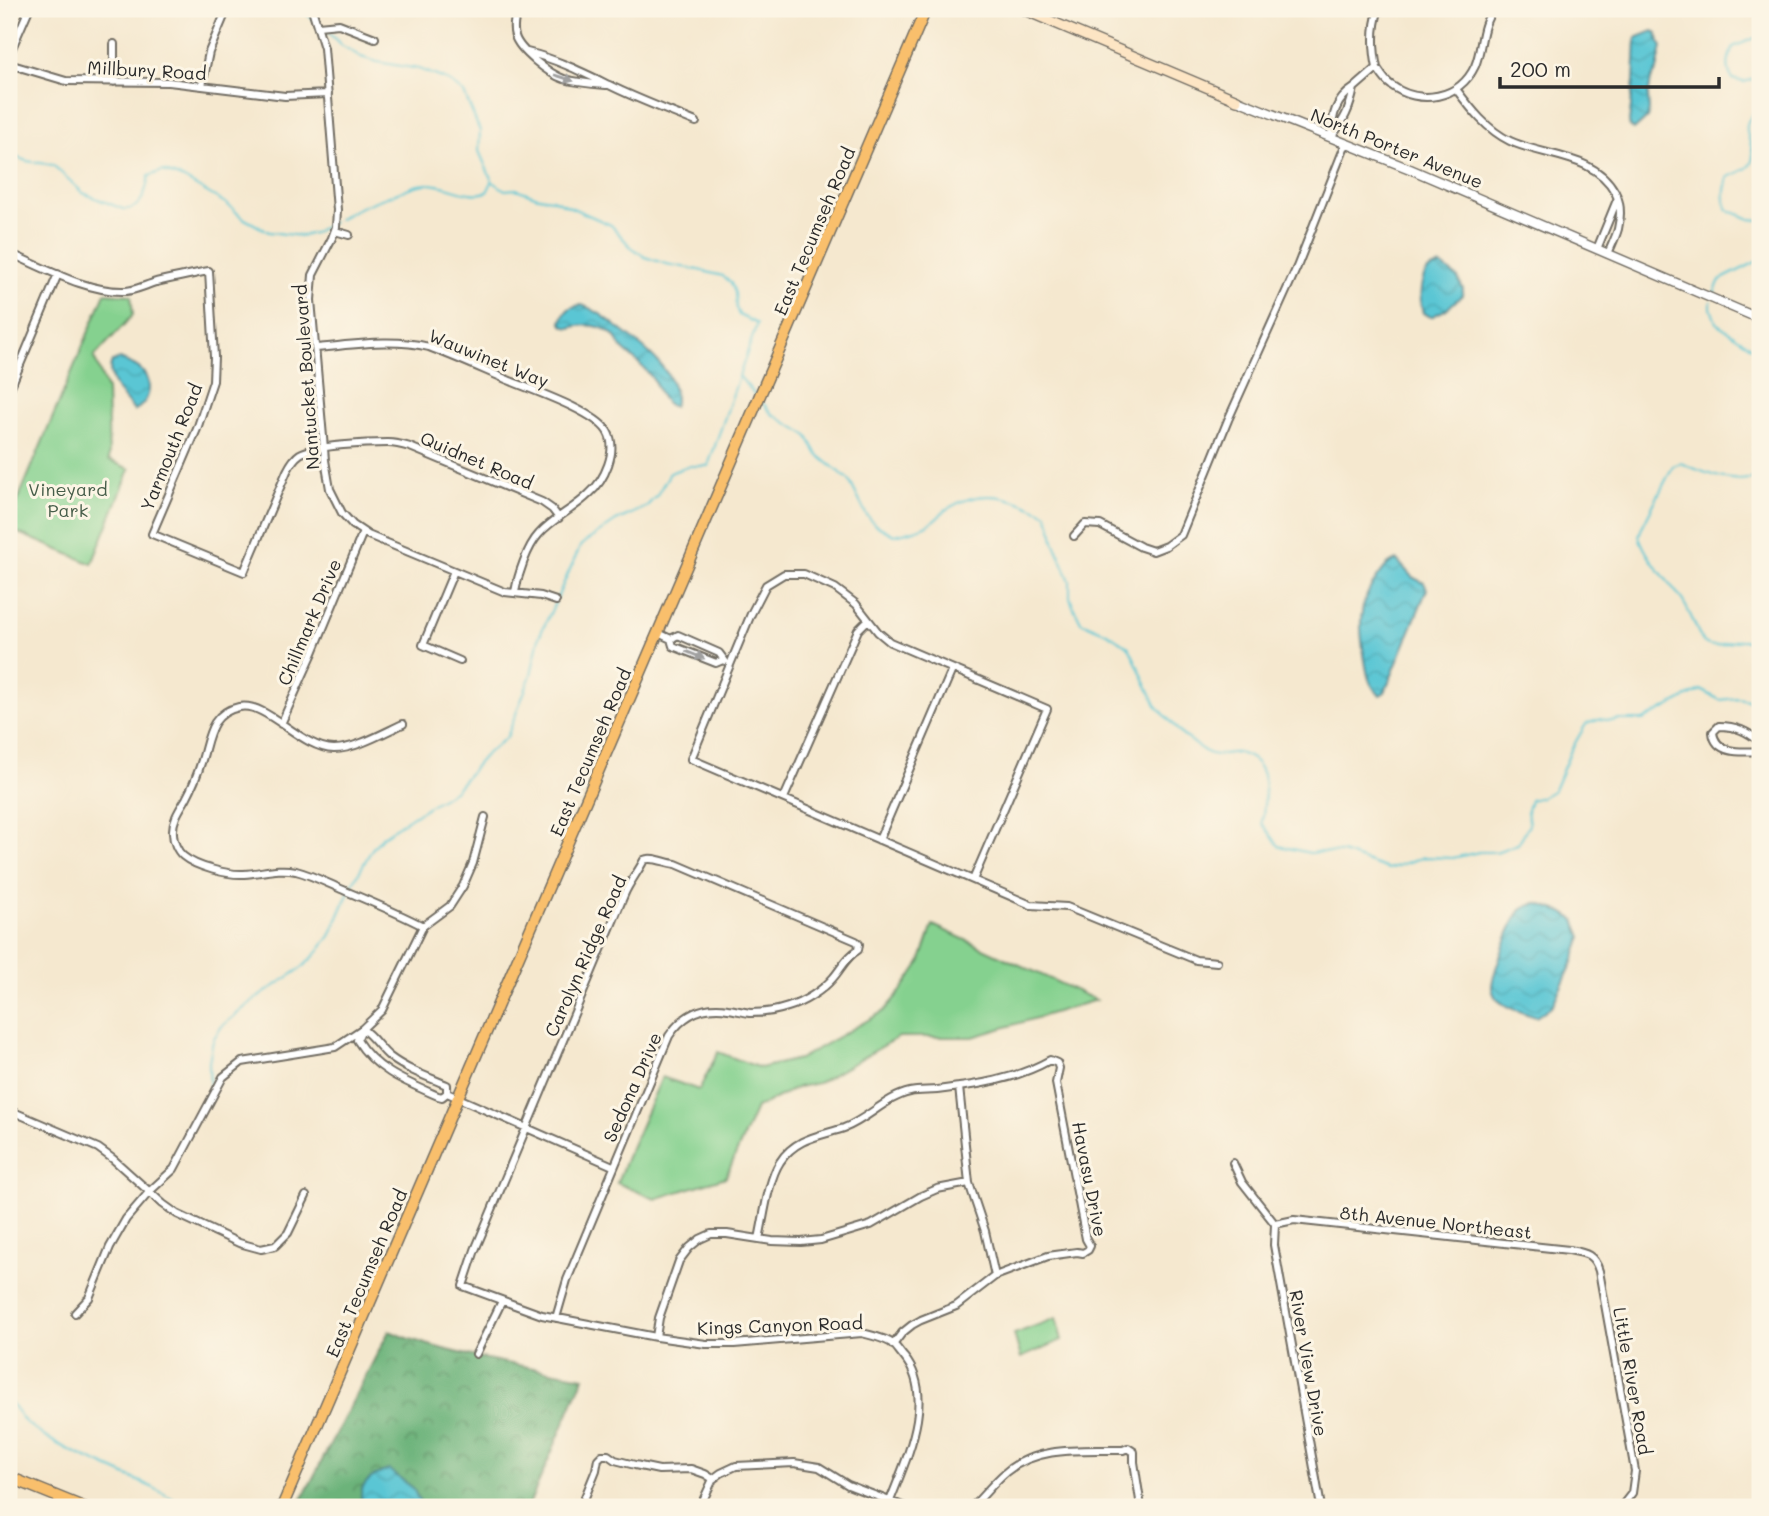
<svg xmlns="http://www.w3.org/2000/svg" width="1769" height="1516" font-family="Mali,sans-serif">
<style>
.forest{fill:url(#forest-crowns);stroke:#4c6f52;stroke-width:2}
.park{fill:#85d18f;stroke:#587e5d;stroke-width:2}
.water{fill:url(#water-waves);stroke:#427880;stroke-width:2}
.lines{fill:none;stroke-linecap:round;stroke-linejoin:round}
.stream{stroke:#5ac6d4;stroke-width:2}
.minor-casing{stroke:#726d64;stroke-width:10}
.tertiary-casing{stroke:#726d64;stroke-width:11}
.secondary-casing{stroke:#726d64;stroke-width:12}
.primary-casing{stroke:#726d64;stroke-width:13}
.minor{stroke:#fff;stroke-width:6}
.tertiary{stroke:#fff;stroke-width:8}
.secondary{stroke:#fde5c4;stroke-width:9}
.primary{stroke:#f9bf6c;stroke-width:10}
.oneway{fill:#a0a0a0}
.labels{text-anchor:middle;dominant-baseline:central;stroke-width:6;stroke-linejoin:round;paint-order:stroke}
.street-label{font-size:18px;fill:#2b2b2b;stroke:#fcf5e5}
.park-label{font-size:18px;fill:#465d49;stroke:#fcf5e5}
</style>
<defs>
<pattern id="forest-crowns" width="20" height="18" patternUnits="userSpaceOnUse" patternTransform="scale(1.75)"><rect width="20" height="18" fill="#6cb37a"/><path d="M2 6a3 3 0 1 1 6 0M12 15a3 3 0 1 1 6 0" fill="none" stroke="#599264"/></pattern>
<pattern id="water-waves" width="16" height="10" patternUnits="userSpaceOnUse" patternTransform="scale(1.75)"><rect width="16" height="10" fill="#5ac6d4"/><path d="M0 5q4-4 8 0t8 0" fill="none" stroke="#4eaab6"/></pattern>
</defs>
<rect width="100%" height="100%" fill="#fcf5e5"/>
<filter id="ink" filterUnits="userSpaceOnUse"><feTurbulence type="fractalNoise" baseFrequency=".0143" numOctaves="2"/><feDisplacementMap in="SourceGraphic" scale="14" xChannelSelector="R" yChannelSelector="G"/><feConvolveMatrix kernelMatrix="1 2 1 2 8 2 1 2 1" color-interpolation-filters="sRGB"/></filter>
<filter id="wash" filterUnits="userSpaceOnUse"><feTurbulence type="fractalNoise" baseFrequency=".00686" numOctaves="4" result="noise"/><feDisplacementMap in="SourceGraphic" scale="28" xChannelSelector="R" yChannelSelector="G"/><feGaussianBlur stdDeviation="1.57" result="paint"/><feColorMatrix in="noise" values="0 0 0 0 0 0 0 0 0 0 0 0 0 0 0 0 0 1.4 0 .05"/><feComposite in="paint" operator="in"/></filter>
<g filter="url(#wash)">
<rect width="100%" height="100%" fill="#f5e8cf"/>
<path class="forest" d="M 389,1331 C 450,1356 520,1365 584,1377 L 528,1507 L 298,1507 Z"/>
<path class="park" d="M 105,293 L 131,295 L 133,315 L 94,357 L 107,390 L 109,460 L 130,469 L 92,564 L 9,529 L 9,521 Z
M 933,925 L 1096,1000 L 973,1037 L 899,1037 L 818,1083 L 798,1087 L 756,1108 L 726,1177 L 655,1199 L 617,1183 L 627,1157 L 662,1077 L 699,1090 L 718,1052 L 760,1068 L 799,1059 L 884,1011 L 901,991 L 920,963 Z
M 1056,1318 L 1062,1340 L 1021,1358 L 1014,1334 Z"/>
<path class="water" d="M 1653,31 L 1657,33 L 1659,42 L 1662,47 L 1657,70 L 1651,80 L 1648,96 L 1649,110 L 1647,118 L 1634,130 L 1630,127 L 1629,122 L 1634,81 L 1636,38 Z
M 1441,265 L 1458,278 L 1463,289 L 1462,295 L 1447,309 L 1431,317 L 1423,313 C 1419,302 1419,278 1429,270 C 1433,268 1437,267 1441,265 Z
M 582,305 C 598,311 607,319 620,329 C 642,346 682,374 674,407 C 659,402 660,389 652,378 C 645,367 634,359 624,350 C 620,346 618,342 615,337 C 604,324 584,323 569,328 L 564,326 L 561,322 C 565,310 570,306 582,305 Z
M 120,359 C 126,362 134,364 140,369 C 155,383 150,402 134,411 C 124,397 104,380 112,362 Z
M 1397,560 L 1412,577 L 1424,583 L 1427,589 L 1385,692 L 1380,695 C 1369,687 1367,673 1365,660 C 1359,629 1357,604 1377,578 C 1385,568 1385,564 1397,560 Z
M 1536,903 L 1562,912 L 1575,920 L 1582,937 L 1573,962 L 1552,1006 L 1536,1017 C 1524,1013 1505,1008 1496,998 C 1495,997 1492,990 1492,988 C 1491,978 1513,918 1521,910 C 1524,907 1532,905 1536,903 Z
M 389,1470 L 413,1488 L 420,1503 L 419,1507 L 363,1507 C 355,1486 371,1475 389,1470 Z"/>
<g class="lines">
<path class="stream" d="M 300,9 L 313,19
M 323,27 L 341,45 L 361,57 L 377,62 L 419,69 L 447,80 L 464,93 L 480,131 L 479,151 L 492,181 L 505,190 L 516,189 L 538,197 L 552,199 L 611,225 L 630,246 L 645,257 L 666,264 L 694,269 L 723,276 L 731,283 L 735,293 L 736,308 L 739,315 L 757,324 L 708,466 L 688,466 L 670,473 L 657,495 L 646,507 L 616,521 L 581,545 L 557,598
M 1760,36 L 1733,47 C 1728,59 1726,66 1732,79 L 1744,82 L 1760,77
M 1760,110 C 1729,127 1764,149 1749,166 C 1744,171 1735,174 1728,177 C 1725,188 1722,199 1728,210 L 1750,219 L 1760,220
M 9,155 L 27,161 L 53,165 L 83,193 L 123,209 C 142,211 146,191 149,176 L 163,171 L 184,179 L 227,204 L 243,218 L 269,232 L 301,236 L 314,233 L 333,222
M 338,220 C 355,208 373,202 392,195 C 404,191 416,183 428,184 C 449,184 466,198 487,192 L 492,182
M 1713,295 L 1720,280 L 1760,260
M 1711,301 L 1711,308 L 1716,323 L 1760,352
M 739,376 L 756,396
M 762,402 L 772,414 L 807,435 L 818,455 L 849,480 L 866,514 L 874,524 L 894,535 C 908,532 923,529 935,520 C 940,517 942,511 947,509 C 983,486 1012,497 1047,514 L 1052,528 L 1054,541 L 1070,581 L 1070,597 L 1073,606 L 1081,622 L 1107,633 L 1129,647 L 1156,705 L 1183,736 C 1195,741 1202,754 1216,755 C 1224,755 1230,752 1238,753 C 1273,761 1265,796 1262,823 L 1279,846 L 1310,853 L 1317,852 L 1342,853 L 1388,869 L 1424,857 L 1453,858 L 1479,852 L 1496,852 L 1518,844 L 1529,825 L 1527,810 L 1530,800 L 1542,797 L 1554,790 L 1571,750 L 1586,724 L 1601,719 L 1612,721 L 1617,720 L 1643,720 L 1701,690 L 1720,700 L 1737,698 L 1748,700 L 1754,705 L 1760,715
M 1760,477 C 1732,485 1707,474 1681,463 L 1673,466 L 1642,527 L 1639,536 C 1646,558 1666,578 1680,597 C 1690,610 1695,628 1703,642 C 1717,652 1728,639 1743,640 C 1749,641 1755,643 1760,646
M 206,1103 L 210,1094 L 209,1062 L 212,1045 L 214,1038 L 222,1026 L 254,1000 L 303,967 L 315,955 L 330,936 L 351,887 L 372,849 L 383,836 L 427,807 L 454,791 L 484,756 L 507,737 L 531,675 L 539,637 L 555,603
M 9,1401 L 26,1423 L 45,1437 L 69,1450 L 154,1488 L 187,1507"/>
</g>
</g>
<g filter="url(#ink)">
<g class="lines">
<defs>
<path id="minor" d="M 312,9 L 324,48 L 337,210 L 336,227 L 332,238 L 313,275 L 311,300 L 325,460 L 330,489 L 342,513 L 353,525 L 368,535 L 505,592 L 541,596 L 556,601
M 518,9 C 515,17 512,26 515,36 C 519,50 549,74 564,79 C 578,83 593,84 607,85
M 318,26 L 339,24 L 375,38
M 527,52 C 556,59 582,72 609,85 C 637,99 667,110 696,122
M 9,55 L 29,9
M 9,64 L 66,81 L 169,82 L 285,96 L 328,94
M 1377,68 C 1373,48 1372,28 1379,9
M 114,82 L 114,44
M 202,86 L 209,52 L 227,9
M 1354,88 L 1377,68 C 1381,74 1385,81 1391,85 C 1419,106 1460,99 1475,66 C 1483,47 1480,25 1494,9
M 1354,88 C 1350,109 1344,121 1331,137 C 1332,116 1335,100 1354,88 Z
M 1456,89 C 1471,109 1487,130 1510,141 C 1544,157 1595,154 1615,192 C 1621,203 1621,216 1618,229 C 1616,237 1611,246 1608,254
M 335,231 L 349,235
M 1597,249 L 1617,200
M 9,253 C 43,267 87,293 126,291 C 136,290 146,285 156,282 C 174,278 192,274 209,271 L 214,357 L 213,381 L 197,429 L 152,534 L 244,572 L 287,471 C 290,465 294,458 300,454 C 315,445 370,443 388,443 C 396,443 403,445 410,447 L 542,502 L 552,509 L 559,518
M 315,348 C 353,345 392,338 429,347 C 456,357 482,369 508,380 C 532,390 594,411 607,431 C 619,450 604,481 589,494 C 574,509 553,518 539,534 C 527,547 518,575 515,592
M 9,391 L 58,274
M 1074,536 L 1085,524 L 1100,525 L 1141,547 L 1153,551 L 1166,546 L 1181,535 L 1228,420 L 1297,267 L 1346,143
M 454,571 L 423,645 L 460,661
M 658,633 L 671,639 L 673,646 L 716,663 L 723,660
M 671,639 L 678,635 L 719,653 L 725,661
M 281,724 L 312,655 L 363,532
M 403,724 C 383,733 356,749 334,749 C 300,748 267,701 239,707 C 210,713 209,737 202,760 C 198,773 193,786 186,799 C 180,809 172,820 173,833 C 173,841 177,851 183,856 C 196,867 228,875 244,874 C 262,873 278,867 296,871 C 312,875 327,883 341,889 C 369,901 396,912 423,926
M 1760,742 C 1747,731 1736,726 1719,726 L 1713,732 C 1715,755 1743,752 1760,751
M 784,798 L 858,630 L 868,620
M 879,840 L 952,670
M 973,880 L 1047,709 L 890,642 L 878,632 L 856,604 L 835,588 L 804,574 L 784,574 L 766,585 L 751,614 L 691,759 L 1031,905 L 1067,907 L 1196,960 L 1217,962
M 362,1029 C 373,1036 380,1049 390,1057 C 407,1070 428,1077 447,1085 L 447,1093 L 442,1097 L 438,1096 C 406,1082 375,1070 357,1040 Z
M 959,1087 L 969,1183 L 985,1231 L 995,1276
M 447,1093 L 613,1166
M 9,1110 L 98,1148 L 113,1159 L 163,1204 L 177,1214 L 239,1243 L 261,1249 L 275,1246 L 288,1233 L 306,1196
M 1233,1163 L 1242,1182 L 1275,1224
M 1275,1224 L 1294,1220 L 1569,1250 C 1586,1253 1594,1254 1599,1271 L 1635,1471 L 1632,1493 L 1621,1507
M 1275,1224 L 1274,1245 L 1321,1507
M 759,1239 C 764,1217 768,1180 780,1162 C 795,1138 820,1136 844,1128 C 868,1119 886,1097 910,1092 C 919,1090 928,1091 937,1090 C 976,1085 1015,1080 1050,1060 L 1057,1063 L 1059,1068 L 1056,1083 L 1086,1239 L 1090,1246 L 1088,1250 L 1083,1253 L 1077,1252 L 1048,1256 L 995,1276 L 956,1306 L 921,1320 L 912,1325 L 902,1333 L 893,1345
M 75,1313 L 89,1298 L 110,1247 L 126,1219 L 150,1191 L 174,1169 L 223,1077 L 242,1062 L 335,1047 L 362,1029 L 382,1010 L 423,926 L 450,906 L 463,886 L 473,863 L 485,817
M 556,1318 L 567,1280 L 669,1036 C 683,1015 703,1005 728,1009 C 736,1010 743,1012 750,1013 C 762,1013 776,1011 788,1007 C 804,1002 822,991 833,978 C 842,968 846,957 858,950 L 859,944 L 856,941 L 676,864 C 666,863 652,856 644,860 C 638,872 629,883 624,895 L 475,1250 L 463,1286 L 542,1315 L 656,1337 L 706,1344 L 734,1344 L 862,1333 C 873,1336 885,1338 893,1344 C 897,1347 900,1353 904,1357 C 937,1397 906,1459 890,1501
M 656,1337 L 659,1318 L 679,1261 L 689,1248 L 700,1239 L 711,1234 L 727,1234 L 772,1241 L 801,1242 L 821,1240 L 871,1225 L 921,1196 L 937,1189 L 969,1183
M 476,1354 L 502,1301
M 581,1507 L 596,1470 L 598,1459 L 602,1455 L 608,1455 L 615,1460 L 635,1465 L 659,1470 L 691,1469 L 705,1474 L 713,1479
M 700,1507 L 713,1479 L 721,1473 L 736,1466 L 794,1463 L 819,1467 L 848,1485 L 905,1507
M 971,1507 L 975,1504 C 985,1494 995,1481 1006,1472 C 1038,1445 1084,1451 1123,1450 L 1128,1448 L 1134,1452 L 1134,1462 L 1141,1507"/>
<path id="tertiary" d="M 1237,100 L 1410,169 L 1760,319"/>
<path id="secondary" d="M 1022,9 L 1237,100"/>
<path id="primary" d="M 9,1477 L 83,1507
M 282,1507 L 926,9"/>
</defs>
<use href="#minor" class="minor-casing"/>
<use href="#tertiary" class="tertiary-casing"/>
<use href="#secondary" class="secondary-casing"/>
<use href="#primary" class="primary-casing"/>
<use href="#minor" class="minor"/>
<use href="#tertiary" class="tertiary"/>
<use href="#secondary" class="secondary"/>
<use href="#primary" class="primary"/>
</g>
<defs><path id="oneway-solid" d="M-6-.8H1V-3.2L6.5 0L1 3.2V.8H-6Z" transform="scale(1.75)"/></defs>
<g class="oneway">
<use href="#oneway-solid" transform="translate(564 78) rotate(18)"/>
<use href="#oneway-solid" transform="translate(695 655) rotate(22)"/>
</g>
</g>
<g class="labels">
<g class="street-label">
<text transform="translate(147 70) rotate(3)">Millbury Road</text>
<text transform="translate(1397 148) rotate(22)">North Porter Avenue</text>
<text transform="translate(814 231) rotate(-67)">East Tecumseh Road</text>
<text transform="translate(489 358) rotate(22)">Wauwinet Way</text>
<text transform="translate(306 377) rotate(-94)">Nantucket Boulevard</text>
<text transform="translate(171 447) rotate(-68)">Yarmouth Road</text>
<text transform="translate(477 460) rotate(23)">Quidnet Road</text>
<text transform="translate(309 622) rotate(-67)">Chillmark Drive</text>
<text transform="translate(590 752) rotate(-67)">East Tecumseh Road</text>
<text transform="translate(585 956) rotate(-66)">Carolyn Ridge Road</text>
<text transform="translate(632 1087) rotate(-66)">Sedona Drive</text>
<text transform="translate(1090 1179) rotate(79)">Havasu Drive</text>
<text transform="translate(1436 1222) rotate(6)">8th Avenue Northeast</text>
<text transform="translate(366 1273) rotate(-67)">East Tecumseh Road</text>
<text transform="translate(780 1325) rotate(-2)">Kings Canyon Road</text>
<text transform="translate(1309 1363) rotate(80)">River View Drive</text>
<text transform="translate(1633 1381) rotate(80)">Little River Road</text>
</g>
<g class="park-label">
<text x="68" y="489">Vineyard<tspan x="68" dy="21">Park</tspan></text>
</g>
</g>
<rect width="1769" height="1516" fill="none" stroke="#fcf5e5" stroke-width="35"/>
<path d="M1500 77v10h219v-10" fill="none" stroke="#2b2b2b" stroke-width="3.5"/>
<text x="1510" y="77" font-size="21" fill="#2b2b2b" stroke="#fcf5e5" stroke-width="5" paint-order="stroke">200 m</text>
</svg>
